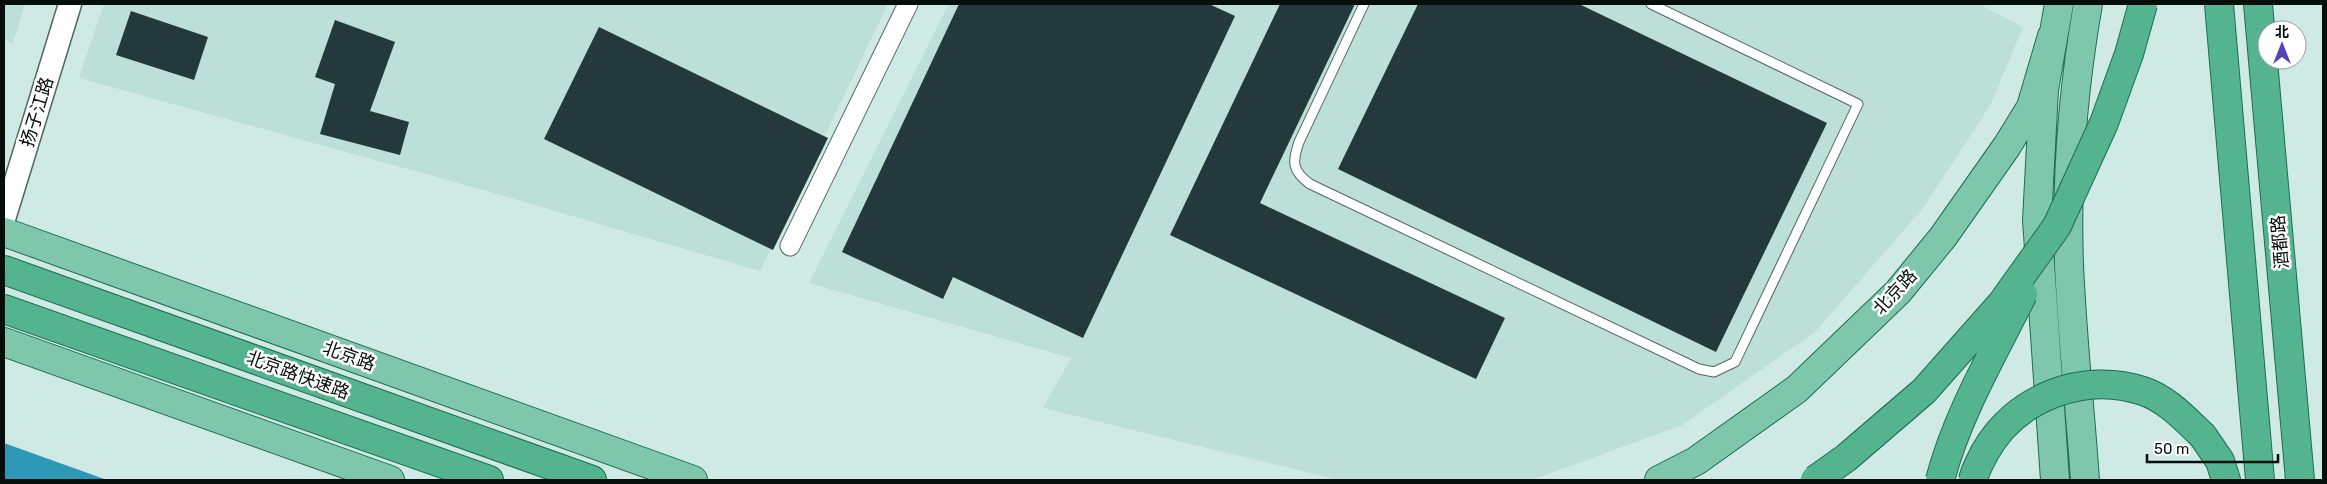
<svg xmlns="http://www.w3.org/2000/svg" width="2327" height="484" font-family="Rubik,'Noto Sans SC',sans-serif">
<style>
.built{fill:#bcdfd8}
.water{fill:#2e98b9}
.building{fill:#23393b}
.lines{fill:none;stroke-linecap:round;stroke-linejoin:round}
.service-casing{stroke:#506662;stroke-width:11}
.minor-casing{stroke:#506662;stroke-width:21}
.tertiary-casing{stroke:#506662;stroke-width:25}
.primary-casing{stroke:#1d6e50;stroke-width:30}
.trunk-casing{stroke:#1d6e50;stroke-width:30}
.service{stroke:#fff;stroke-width:9}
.minor{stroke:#fff;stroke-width:19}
.tertiary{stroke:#fff;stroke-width:22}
.primary{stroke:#7fc7ac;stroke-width:28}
.trunk{stroke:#54b490;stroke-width:28}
.trunk-bridge-casing{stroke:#1d6e50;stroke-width:30;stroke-linecap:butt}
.trunk-bridge{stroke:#54b490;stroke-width:28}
.labels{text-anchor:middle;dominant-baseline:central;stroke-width:5;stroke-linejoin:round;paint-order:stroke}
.street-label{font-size:18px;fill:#060e0c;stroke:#fff}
</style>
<rect width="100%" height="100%" fill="#cfe9e4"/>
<path class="built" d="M 4,4 L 25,4 L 13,43 L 4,40 Z
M 104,4 L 888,4 L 760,271 L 480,189 L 79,78 Z
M 949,4 L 1979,4 L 2023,27 L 1991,104 L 1923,208 L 1815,332 L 1682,425 L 1532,480 L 1339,480 L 1043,408 L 1071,358 L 809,283 Z"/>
<path class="water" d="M 4,443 L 107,480 L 4,480 Z"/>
<path class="building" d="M 959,4 L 1209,4 L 1235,16 L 1083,338 L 953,277 L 943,299 L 842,252 Z
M 1280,4 L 1355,4 L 1260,203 L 1505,318 L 1476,379 L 1170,235 Z
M 1418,4 L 1579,4 L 1827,123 L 1716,352 L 1338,169 Z
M 131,11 L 208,37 L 194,80 L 116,55 Z
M 335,20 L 395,42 L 370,111 L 409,122 L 400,155 L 320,134 L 335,84 L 315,77 Z
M 599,27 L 828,138 L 773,250 L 544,139 Z"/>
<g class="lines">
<defs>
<path id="service" d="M 1364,4 L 1299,142 C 1292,162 1292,171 1310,184 L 1699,369 L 1714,372 L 1735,362 L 1858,104 L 1651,4"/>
<path id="minor" d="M 790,246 L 908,4"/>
<path id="tertiary" d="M 4,219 L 70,4"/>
<path id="primary" d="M 4,232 L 693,480
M 4,342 L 390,480
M 1659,480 L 1696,461 L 1797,389 L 1898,292 L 1943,237 L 2007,146 L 2031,107 L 2052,36
M 2055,480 L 2037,220 L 2044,90 L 2059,4
M 2085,480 C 2080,408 2072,336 2069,264 C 2066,177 2073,89 2088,4"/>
<path id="trunk" d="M 2219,4 L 2260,480
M 2258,4 L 2300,480
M 4,270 L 592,480
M 4,309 L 489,480
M 2203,436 L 2220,461 L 2226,480"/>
</defs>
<use href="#service" class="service-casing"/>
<use href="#minor" class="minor-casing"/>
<use href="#tertiary" class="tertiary-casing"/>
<use href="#primary" class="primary-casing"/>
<use href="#trunk" class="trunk-casing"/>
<use href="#service" class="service"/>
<use href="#minor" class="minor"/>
<use href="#tertiary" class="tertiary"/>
<use href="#primary" class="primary"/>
<use href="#trunk" class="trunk"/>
<defs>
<path id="trunk-bridge" d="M 1815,480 L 1846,458 L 1924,391 L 2002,303 L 2057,226 L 2104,123 L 2129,54 L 2143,4
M 1940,480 C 1957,415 1993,354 2023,294
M 1973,480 C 1975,470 1980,462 1985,452 C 2015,398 2083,371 2143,391 C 2167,399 2185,419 2203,436"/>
</defs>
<use href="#trunk-bridge" class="trunk-bridge-casing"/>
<use href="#trunk-bridge" class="trunk-bridge"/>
</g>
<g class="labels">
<g class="street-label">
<text transform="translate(37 112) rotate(-73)">扬子江路</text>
<text transform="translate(2280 242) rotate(-95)">酒都路</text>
<text transform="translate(1895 292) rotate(-47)">北京路</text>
<text transform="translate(349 356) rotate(20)">北京路</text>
<text transform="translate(298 375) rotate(20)">北京路快速路</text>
</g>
</g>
<rect width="2327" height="484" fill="none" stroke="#060e0c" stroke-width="10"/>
<g transform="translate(2282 45)"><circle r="24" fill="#ffffff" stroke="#9b9f9e"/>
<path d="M0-4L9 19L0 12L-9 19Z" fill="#5543ba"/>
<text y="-8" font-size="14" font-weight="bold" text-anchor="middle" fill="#060e0c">北</text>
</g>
<path d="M2147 454v8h131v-8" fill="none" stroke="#060e0c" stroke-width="2.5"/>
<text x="2154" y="454" font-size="15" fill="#060e0c" stroke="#ffffff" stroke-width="4" paint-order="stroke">50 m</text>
</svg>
